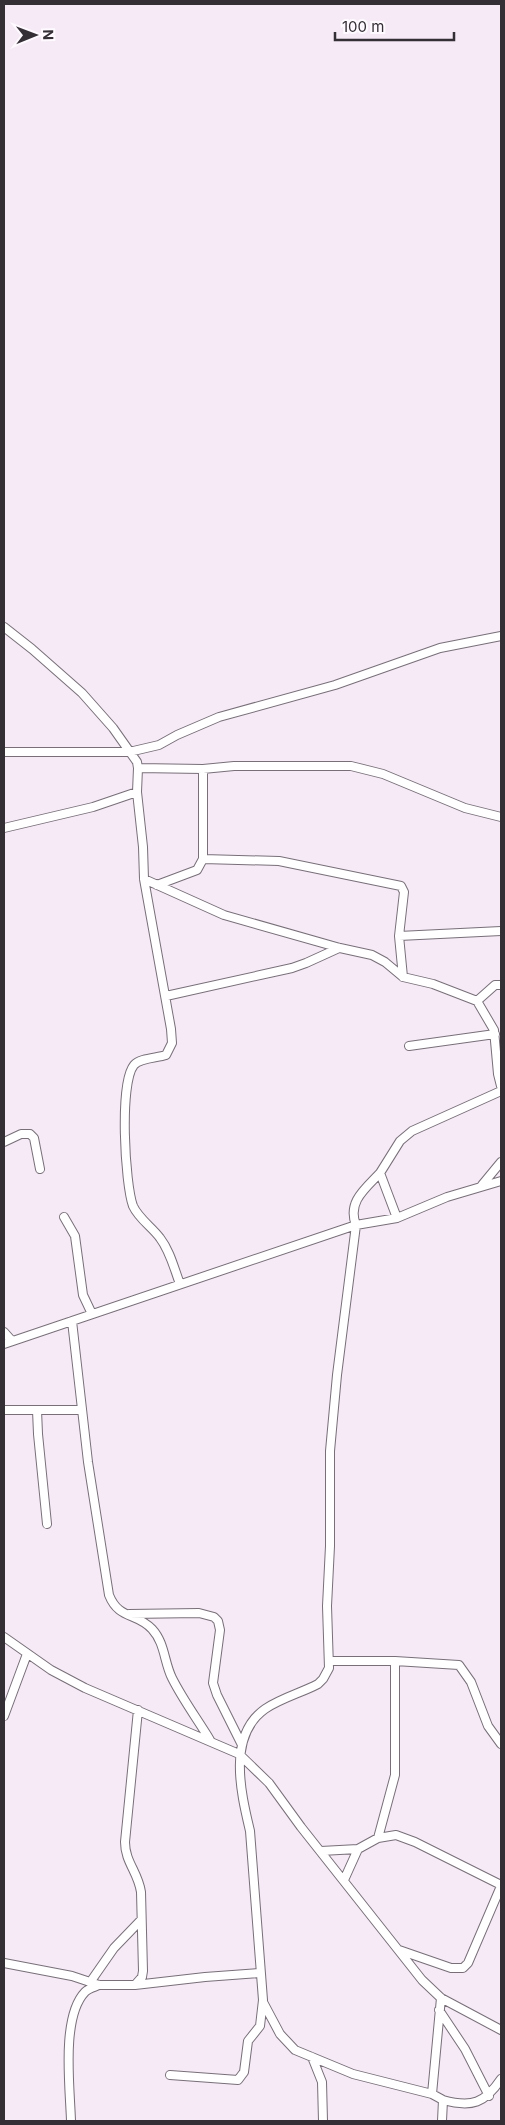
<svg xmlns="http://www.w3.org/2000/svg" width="505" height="2125" font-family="Inter,sans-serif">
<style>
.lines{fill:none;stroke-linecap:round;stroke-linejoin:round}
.minor-casing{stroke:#786f79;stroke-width:10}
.minor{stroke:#fff;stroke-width:8}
</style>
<rect width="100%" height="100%" fill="#f5eaf6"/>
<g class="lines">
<defs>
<path id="minor" d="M 4,627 L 32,649 L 82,693 L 113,728 L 137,762 L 138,768 L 137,792 L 143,847 L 144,879 L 171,1029 L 172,1043 L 166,1055 C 157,1058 140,1058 134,1065 C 119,1083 125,1184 133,1206 C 139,1219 152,1227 160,1238 C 170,1251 174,1268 180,1284
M 4,752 L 129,752 L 159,745 L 177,735 L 219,717 L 335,685 L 440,648 L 501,636
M 138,768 L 203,769 L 234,766 L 351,766 L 383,774 L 465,808 L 501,817
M 4,828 L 93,807 L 137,792
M 203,859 L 203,769
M 144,879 L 224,915 L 340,948 L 372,955 L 385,962 L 403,977 L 433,984 L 477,1001
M 157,885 L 197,870 L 203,859 L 279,861 L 401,886 L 404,892 L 399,936
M 403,977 L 399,936 L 501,931
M 501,985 L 495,985 L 477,1001 L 494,1030 L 498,1074 L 501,1086
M 166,996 L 292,968 L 306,963 L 339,948
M 409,1046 L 495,1034
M 4,1142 L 21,1134 L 30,1134 L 34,1138 L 40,1169
M 482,1185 L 501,1162
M 64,1217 L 75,1236 L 83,1295 L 92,1314
M 397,1218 L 380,1173 L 400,1141 L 412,1131 L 501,1091
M 72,1321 L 88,1462 L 109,1595 C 119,1620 136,1612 152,1629 C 165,1643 164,1662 172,1678 C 183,1700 198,1720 210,1740
M 4,1332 L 12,1341
M 4,1344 L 356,1225 L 397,1218 L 447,1197 L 501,1181
M 4,1410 L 37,1410
M 47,1524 L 38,1434 L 37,1410 L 82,1410
M 129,1614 L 199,1613 L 214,1617 L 218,1621 L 220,1630 L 213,1683 L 217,1695 L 242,1745
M 4,1637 L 51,1670 L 85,1688 L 239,1754 L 269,1783 L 301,1827 L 422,1980 L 441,1998 L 501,2030
M 329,1661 L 395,1661 L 459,1665 L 471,1682 L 488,1726 L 501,1744
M 138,1710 L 125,1842 C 125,1862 138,1872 141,1892 L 143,1971 L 142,1977 L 135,1985 L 205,1977 L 259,1973
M 4,1716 L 27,1654
M 378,1838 L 395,1775 L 395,1661
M 321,1851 L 358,1849 L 378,1838 L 396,1835 L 415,1842 L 501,1885
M 344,1880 L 358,1849
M 399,1950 L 451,1968 L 463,1968 L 468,1963 L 501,1886
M 4,1963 L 72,1976 L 99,1985 L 135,1985
M 91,1981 L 114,1948 L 141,1920
M 441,1998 L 432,2094 L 443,2100 L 442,2121
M 263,2002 L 280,2034 L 295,2050 L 353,2074 L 432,2094
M 439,2010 L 465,2049 L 489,2096
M 312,2057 L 322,2082 L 323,2121
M 170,2075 L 238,2080 L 244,2072 L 248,2041 L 260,2026 L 263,2000 L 250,1831 C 241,1793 227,1736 265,1709 C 281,1698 301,1693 318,1684 L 323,1679 L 329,1668 L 327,1606 L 330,1546 L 330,1451 L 337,1375 L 356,1225 C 347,1202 365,1189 380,1173
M 443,2100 C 472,2108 485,2103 501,2079
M 71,2121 C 70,2087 61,2017 85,1992 C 89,1988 95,1987 99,1985"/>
</defs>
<use href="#minor" class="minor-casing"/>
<use href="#minor" class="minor"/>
</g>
<rect width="505" height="2125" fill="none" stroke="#342f34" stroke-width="10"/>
<g transform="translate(35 35) rotate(89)" stroke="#fefaff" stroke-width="4" paint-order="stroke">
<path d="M0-4L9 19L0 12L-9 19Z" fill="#342f34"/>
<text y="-8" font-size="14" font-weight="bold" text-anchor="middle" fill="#342f34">N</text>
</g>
<path d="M335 32v8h119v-8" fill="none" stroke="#342f34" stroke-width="2.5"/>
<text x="342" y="32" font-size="15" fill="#342f34" stroke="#fefaff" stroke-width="4" paint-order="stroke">100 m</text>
</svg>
